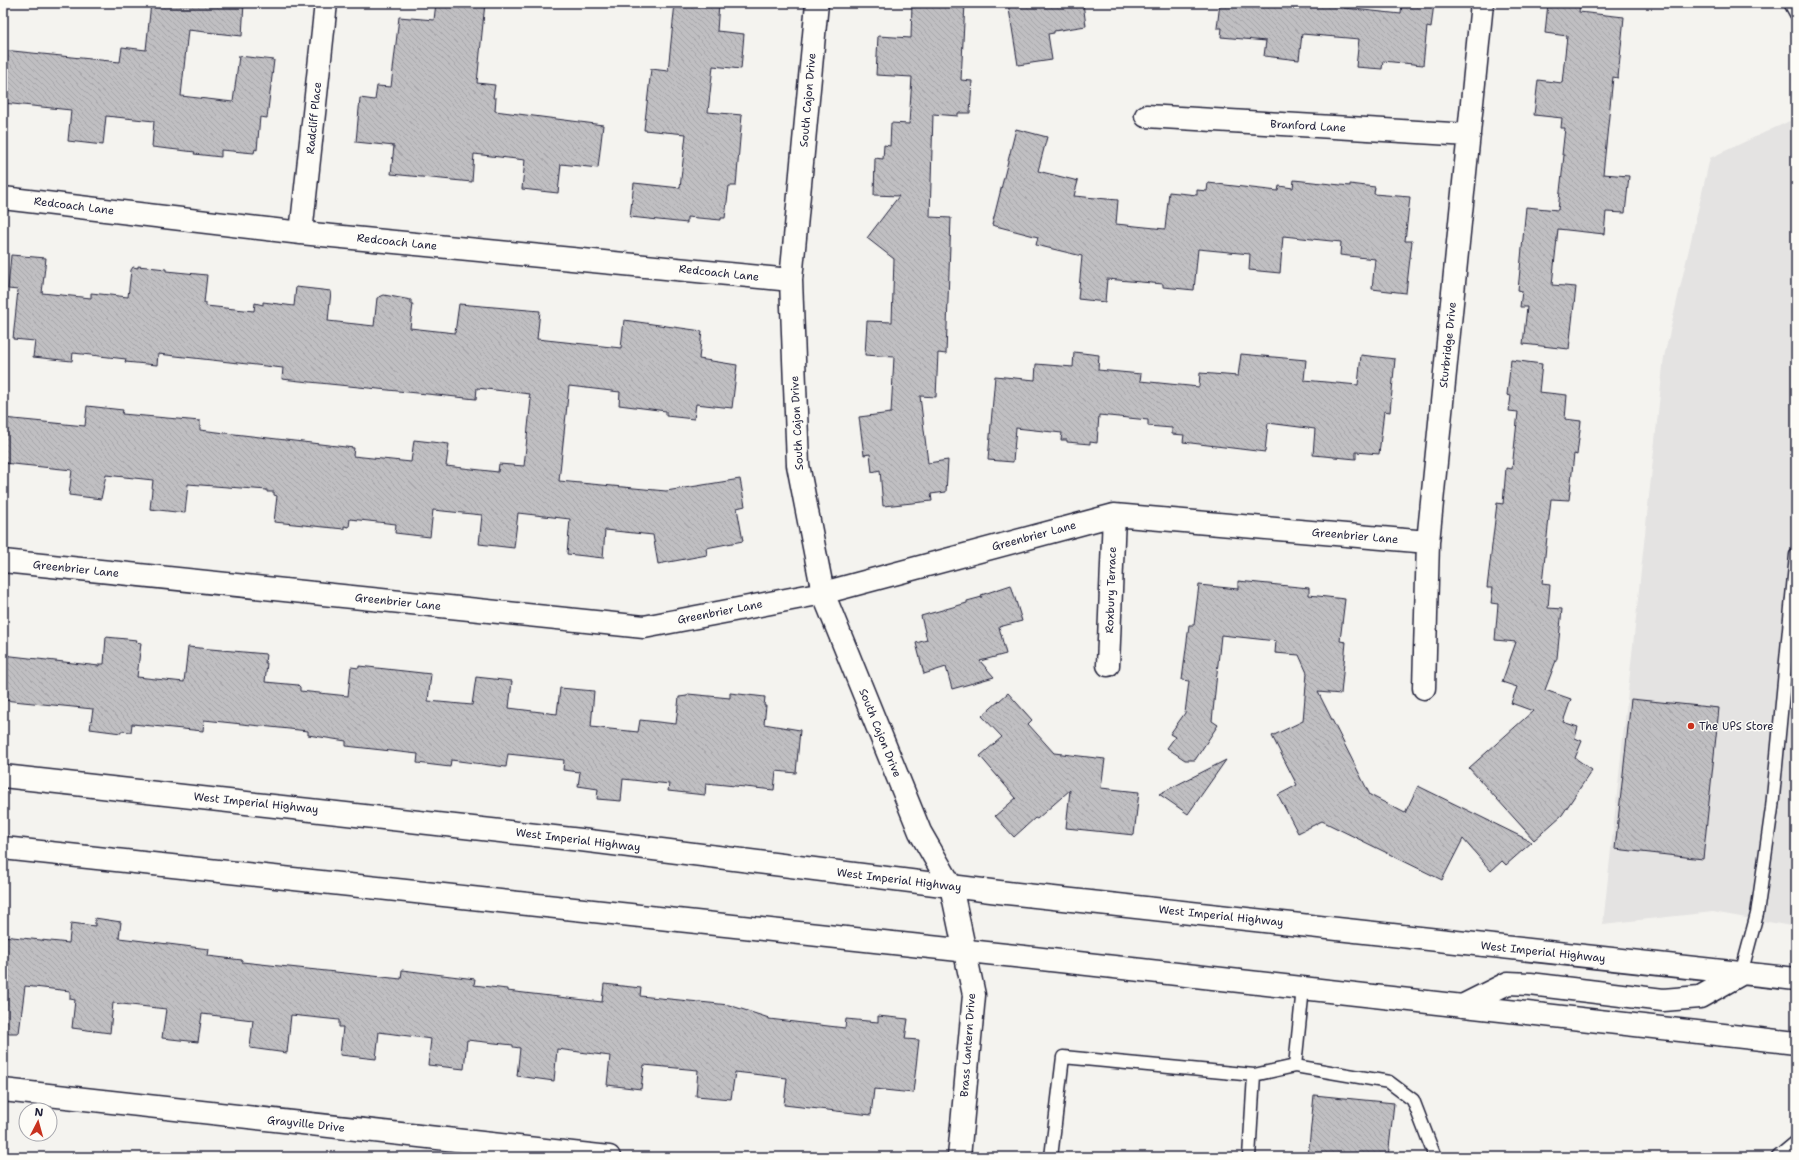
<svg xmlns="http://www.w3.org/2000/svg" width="1799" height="1160" font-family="'Shantell Sans',sans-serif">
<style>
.built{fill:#e4e3e2}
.building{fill:url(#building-back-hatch);stroke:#22223b}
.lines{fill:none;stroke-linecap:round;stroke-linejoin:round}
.service-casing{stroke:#22223b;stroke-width:15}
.minor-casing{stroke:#22223b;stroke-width:25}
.primary-casing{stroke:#22223b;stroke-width:25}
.service{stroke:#fdfcf7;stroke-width:12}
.minor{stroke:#fdfcf7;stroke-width:22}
.primary{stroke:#fdfcf7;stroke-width:22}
.poi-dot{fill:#c8321e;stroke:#fdfcf7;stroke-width:1.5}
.labels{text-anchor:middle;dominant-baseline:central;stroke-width:3;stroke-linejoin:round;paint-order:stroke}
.street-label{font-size:11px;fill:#22223b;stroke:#fdfcf7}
.poi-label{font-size:11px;fill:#22223b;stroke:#fdfcf7;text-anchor:start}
</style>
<defs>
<pattern id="building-back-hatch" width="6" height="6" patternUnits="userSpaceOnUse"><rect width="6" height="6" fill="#c0bfc2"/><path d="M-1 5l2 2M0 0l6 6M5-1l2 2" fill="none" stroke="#a5a4a8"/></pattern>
</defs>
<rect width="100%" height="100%" fill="#f4f3ef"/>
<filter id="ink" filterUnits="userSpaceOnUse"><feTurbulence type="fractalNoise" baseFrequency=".025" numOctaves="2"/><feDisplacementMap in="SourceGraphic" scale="8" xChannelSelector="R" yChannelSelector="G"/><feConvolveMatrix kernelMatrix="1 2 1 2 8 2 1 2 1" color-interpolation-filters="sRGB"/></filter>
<g filter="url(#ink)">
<path class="built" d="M 1796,118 L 1796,927 L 1713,912 L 1603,924 L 1664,357 L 1710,158 Z"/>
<path class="building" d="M 151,3 L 244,3 L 242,36 L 188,30 L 181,96 L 233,102 L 239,56 L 274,60 L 267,118 L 260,117 L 257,150 L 255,149 L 254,153 L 221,150 L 221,157 L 194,154 L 195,152 L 152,147 L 154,121 L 106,116 L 103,145 L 68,141 L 71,110 L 3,103 L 3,50 L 120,62 L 122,47 L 146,50 Z
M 436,3 L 485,3 L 477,83 L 495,85 L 493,98 L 496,98 L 495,111 L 603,125 L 598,168 L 561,164 L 558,193 L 522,189 L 525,160 L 474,154 L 472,182 L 391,174 L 394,146 L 356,142 L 360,98 L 375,100 L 377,86 L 391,87 L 399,17 L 434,20 Z
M 675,3 L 719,3 L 717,31 L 744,34 L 741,69 L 713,66 L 708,112 L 742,115 L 736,186 L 729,186 L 725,218 L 721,218 L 721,220 L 687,217 L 687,223 L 630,217 L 634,183 L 680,188 L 686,134 L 644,130 L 651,69 L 668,71 Z
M 912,3 L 965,3 L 961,80 L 972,81 L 970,113 L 958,113 L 958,116 L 933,114 L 930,217 L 951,218 L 946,354 L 938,353 L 936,397 L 920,396 L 928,463 L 948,460 L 946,492 L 931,494 L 932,501 L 883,506 L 880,470 L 872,472 L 870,454 L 864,455 L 859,417 L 891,413 L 894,357 L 865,355 L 867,321 L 892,322 L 894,259 L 867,238 L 899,196 L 874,195 L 875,158 L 883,159 L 884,145 L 890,146 L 891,123 L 909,124 L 912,77 L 876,75 L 878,36 L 911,38 Z
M 1008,3 L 1083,3 L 1086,26 L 1054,31 L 1054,33 L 1048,34 L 1052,60 L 1018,65 Z
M 1220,3 L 1344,3 L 1344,8 L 1401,14 L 1402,3 L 1434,3 L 1431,28 L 1427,27 L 1423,65 L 1383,61 L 1382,69 L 1356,67 L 1359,39 L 1302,34 L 1299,60 L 1264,56 L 1266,41 L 1221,37 L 1222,28 L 1217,28 Z
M 1548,3 L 1580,3 L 1579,12 L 1624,17 L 1618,78 L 1613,77 L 1603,174 L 1629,176 L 1625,213 L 1606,212 L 1604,234 L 1558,229 L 1552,285 L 1576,287 L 1569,349 L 1523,344 L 1527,307 L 1520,307 L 1522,291 L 1518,290 L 1526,207 L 1558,210 L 1564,155 L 1562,155 L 1565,128 L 1561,128 L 1562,118 L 1534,115 L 1538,80 L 1562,83 L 1567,36 L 1545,33 Z
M 1016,129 L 1047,137 L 1038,171 L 1078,181 L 1074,196 L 1118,200 L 1116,224 L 1165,229 L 1169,192 L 1197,195 L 1197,190 L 1207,191 L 1208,183 L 1278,191 L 1279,186 L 1293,188 L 1294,180 L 1350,186 L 1350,184 L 1375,187 L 1374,194 L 1410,197 L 1405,241 L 1412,241 L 1406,293 L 1372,289 L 1375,259 L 1340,255 L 1341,242 L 1283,236 L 1280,273 L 1249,270 L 1250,254 L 1198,249 L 1194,290 L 1163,287 L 1163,284 L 1107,279 L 1105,302 L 1078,299 L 1082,256 L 1036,245 L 1038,237 L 992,225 Z
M 11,255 L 46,258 L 42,293 L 91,298 L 91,293 L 128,297 L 131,270 L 133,267 L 138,268 L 138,266 L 166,269 L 166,271 L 207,275 L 204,303 L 206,303 L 206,306 L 254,311 L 255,303 L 263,305 L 263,302 L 294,306 L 296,287 L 331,291 L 328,321 L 374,326 L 377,298 L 384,295 L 411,300 L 411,304 L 413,304 L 410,328 L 455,333 L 459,304 L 540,311 L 537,339 L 621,348 L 624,320 L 702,331 L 699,359 L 737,365 L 732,408 L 696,404 L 694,419 L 666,416 L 666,411 L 619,405 L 620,392 L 569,386 L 559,481 L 666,491 L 740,479 L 745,506 L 737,508 L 743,541 L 706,548 L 707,555 L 658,564 L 653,535 L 605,530 L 603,558 L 567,554 L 570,519 L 518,513 L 514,548 L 479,544 L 482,515 L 433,510 L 430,537 L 395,533 L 396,524 L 350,519 L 349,527 L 344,526 L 344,529 L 274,522 L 277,496 L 274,495 L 274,492 L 267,492 L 267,490 L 188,484 L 185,513 L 150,509 L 153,480 L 106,475 L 101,499 L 69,495 L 72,470 L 3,463 L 3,418 L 85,426 L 87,406 L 123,410 L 122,414 L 200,421 L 200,430 L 354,448 L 353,456 L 411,462 L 414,440 L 449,444 L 446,466 L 498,472 L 499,464 L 524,466 L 531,399 L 529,398 L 530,394 L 477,388 L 476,399 L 300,381 L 282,379 L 283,368 L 158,354 L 157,365 L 125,362 L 126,359 L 73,353 L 72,361 L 33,357 L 35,341 L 13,339 L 18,290 L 8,289 Z
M 1074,352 L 1099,355 L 1098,370 L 1141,374 L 1140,381 L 1199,387 L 1200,373 L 1238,376 L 1241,354 L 1306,360 L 1304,380 L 1358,385 L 1361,355 L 1395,359 L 1390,412 L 1384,411 L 1379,454 L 1356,452 L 1356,459 L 1313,455 L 1315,429 L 1268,423 L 1265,452 L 1183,442 L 1184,435 L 1172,434 L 1172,428 L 1148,426 L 1148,420 L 1099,415 L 1097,443 L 1090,442 L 1090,444 L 1067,442 L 1067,440 L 1061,440 L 1062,433 L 1016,428 L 1013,462 L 988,460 L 995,376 L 1035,380 L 1036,364 L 1073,367 Z
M 1511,360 L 1542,364 L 1539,392 L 1567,395 L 1565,419 L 1581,421 L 1577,455 L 1574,454 L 1569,500 L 1551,499 L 1542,584 L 1550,585 L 1548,608 L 1562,609 L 1557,658 L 1545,690 L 1571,699 L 1563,722 L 1578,727 L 1575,738 L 1582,741 L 1575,758 L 1592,770 L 1562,815 L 1534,840 L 1469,768 L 1533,711 L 1511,703 L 1517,687 L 1502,682 L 1516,642 L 1495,640 L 1498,604 L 1491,603 L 1493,588 L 1487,588 L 1497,503 L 1503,504 L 1506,468 L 1512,469 L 1518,412 L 1509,411 L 1511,396 L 1507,395 Z
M 1238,581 L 1309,588 L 1309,595 L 1345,599 L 1340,641 L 1346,642 L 1341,694 L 1318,692 L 1370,795 L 1405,813 L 1418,786 L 1532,842 L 1506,865 L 1502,861 L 1491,871 L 1463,839 L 1442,880 L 1322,821 L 1298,833 L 1278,795 L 1297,785 L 1272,736 L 1303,721 L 1307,673 L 1299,655 L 1275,653 L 1276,641 L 1221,635 L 1212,721 L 1218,725 L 1195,760 L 1185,760 L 1167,748 L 1175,737 L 1170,734 L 1185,713 L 1189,681 L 1182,680 L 1189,625 L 1194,625 L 1199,585 L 1238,589 Z
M 1011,585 L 1022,621 L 999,627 L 1006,654 L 980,661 L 994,677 L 952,689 L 946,667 L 924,674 L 916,643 L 927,640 L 921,616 L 967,603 L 967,601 L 982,597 L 981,595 Z
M 106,637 L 137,640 L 136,642 L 141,643 L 137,677 L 184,682 L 188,647 L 266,654 L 265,663 L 267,663 L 265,682 L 298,685 L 300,687 L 300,691 L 348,696 L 351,667 L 359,668 L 359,666 L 431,674 L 428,701 L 472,705 L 476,677 L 512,681 L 509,708 L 557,714 L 560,688 L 594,691 L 591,727 L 638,732 L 640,720 L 676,724 L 679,697 L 687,696 L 688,694 L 730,698 L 730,693 L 765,697 L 764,706 L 766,706 L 764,724 L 800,730 L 796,773 L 776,771 L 774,790 L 706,783 L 705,795 L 668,791 L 669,784 L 623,779 L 621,801 L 597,799 L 598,789 L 578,786 L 580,772 L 563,770 L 564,760 L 508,754 L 506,767 L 451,760 L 450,767 L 417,763 L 418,754 L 346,746 L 346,741 L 308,735 L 308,731 L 204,720 L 203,731 L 132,724 L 131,732 L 121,731 L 121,733 L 90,729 L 93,709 L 3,700 L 3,655 L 99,666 L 99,664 L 104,664 Z
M 1008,693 L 1032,720 L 1028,724 L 1054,753 L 1105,759 L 1101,788 L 1139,792 L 1134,835 L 1066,828 L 1070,790 L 1037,819 L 1035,818 L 1014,837 L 995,816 L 1016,798 L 980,756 L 1002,737 L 982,716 Z
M 1631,699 L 1719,708 L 1703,859 L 1615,849 Z
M 1226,760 L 1188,814 L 1159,794 Z
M 95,918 L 121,922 L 119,938 L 209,949 L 208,956 L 242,960 L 242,962 L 401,979 L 402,970 L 475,979 L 474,985 L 507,989 L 507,991 L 602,1002 L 604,984 L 641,988 L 640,996 L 729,1005 L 769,1018 L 769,1019 L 845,1028 L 846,1019 L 878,1022 L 878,1016 L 908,1019 L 905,1039 L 919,1040 L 913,1093 L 874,1089 L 871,1115 L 784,1105 L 787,1078 L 735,1072 L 731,1099 L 696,1096 L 698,1070 L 644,1065 L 641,1089 L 607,1085 L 610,1056 L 557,1049 L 554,1081 L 517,1076 L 520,1048 L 513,1047 L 513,1045 L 467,1040 L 464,1069 L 428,1065 L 431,1039 L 379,1032 L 376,1059 L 340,1055 L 343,1027 L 339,1027 L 339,1020 L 291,1015 L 287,1053 L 250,1048 L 253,1020 L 202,1014 L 198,1042 L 162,1038 L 166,1009 L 113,1003 L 110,1033 L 72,1028 L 75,1000 L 70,999 L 70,991 L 25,986 L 19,1033 L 3,1033 L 3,936 L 69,943 L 71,923 L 95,926 Z
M 1314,1095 L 1394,1103 L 1388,1157 L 1308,1157 Z"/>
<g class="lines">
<defs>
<path id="service" d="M 1790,3 L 1796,14
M 1741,974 L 1757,914 L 1772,808 L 1796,555
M 1295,1066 L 1389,1082 L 1413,1100 L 1435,1157
M 1051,1157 L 1063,1057 L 1254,1075 L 1295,1066 L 1303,988
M 1249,1157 L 1254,1075
M 1778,1157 L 1796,1142"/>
<path id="minor" d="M 817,3 L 791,280 L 798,465 L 823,593 L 920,832 L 951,886 L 974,995 L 959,1157
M 1146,116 L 1469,135
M 3,198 L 301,233 L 791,280
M 301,233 L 326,3
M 3,561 L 644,627 L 823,593 L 1114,515 L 1428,542
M 1108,665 L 1114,515
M 1424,688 L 1428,542 L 1482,3
M 3,1090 L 609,1157"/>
<path id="primary" d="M 3,776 L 581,840 L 1007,893 L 1796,979
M 3,848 L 1015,956 L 1796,1043
M 1462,1006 L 1508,983 L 1530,984 L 1663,1000 L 1700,997 L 1741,974"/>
</defs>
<use href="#service" class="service-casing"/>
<use href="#minor" class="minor-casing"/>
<use href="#primary" class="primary-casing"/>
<use href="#service" class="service"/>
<use href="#minor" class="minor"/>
<use href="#primary" class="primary"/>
</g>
</g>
<circle class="poi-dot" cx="1691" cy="726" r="4"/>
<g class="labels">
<g class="street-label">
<text transform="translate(808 100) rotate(-85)">South Cajon Drive</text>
<text transform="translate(314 118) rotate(-84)">Radcliff Place</text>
<text transform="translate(1308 126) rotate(3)">Branford Lane</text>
<text transform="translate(74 206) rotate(7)">Redcoach Lane</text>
<text transform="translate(397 242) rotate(6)">Redcoach Lane</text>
<text transform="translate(719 273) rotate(6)">Redcoach Lane</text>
<text transform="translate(1448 345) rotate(-84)">Sturbridge Drive</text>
<text transform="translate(797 423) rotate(-93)">South Cajon Drive</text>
<text transform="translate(1034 536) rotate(-15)">Greenbrier Lane</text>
<text transform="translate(1355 536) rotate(5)">Greenbrier Lane</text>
<text transform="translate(76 569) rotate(6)">Greenbrier Lane</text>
<text transform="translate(1111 590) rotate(-88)">Roxbury Terrace</text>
<text transform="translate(398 602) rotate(6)">Greenbrier Lane</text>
<text transform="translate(720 612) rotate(-11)">Greenbrier Lane</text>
<text transform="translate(880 733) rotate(68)">South Cajon Drive</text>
<text transform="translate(256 803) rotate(6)">West Imperial Highway</text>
<text transform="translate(578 840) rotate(7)">West Imperial Highway</text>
<text transform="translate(899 880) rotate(7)">West Imperial Highway</text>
<text transform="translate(1221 916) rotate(6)">West Imperial Highway</text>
<text transform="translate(1543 952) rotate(6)">West Imperial Highway</text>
<text transform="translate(968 1045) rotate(-86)">Brass Lantern Drive</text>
<text transform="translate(306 1124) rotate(6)">Grayville Drive</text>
</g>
<g class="poi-label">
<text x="1699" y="726">The UPS Store</text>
</g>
</g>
<rect width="1799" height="1160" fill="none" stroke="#fdfcf7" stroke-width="16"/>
<rect x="8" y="8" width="1783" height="1144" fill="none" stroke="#22223b" stroke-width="1.5" filter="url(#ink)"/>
<g transform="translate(38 1122) rotate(6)"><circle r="19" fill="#fdfcf7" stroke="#a5a5ac"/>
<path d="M0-3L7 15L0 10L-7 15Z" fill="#c8321e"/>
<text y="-6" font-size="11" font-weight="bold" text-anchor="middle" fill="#22223b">N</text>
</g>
</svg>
